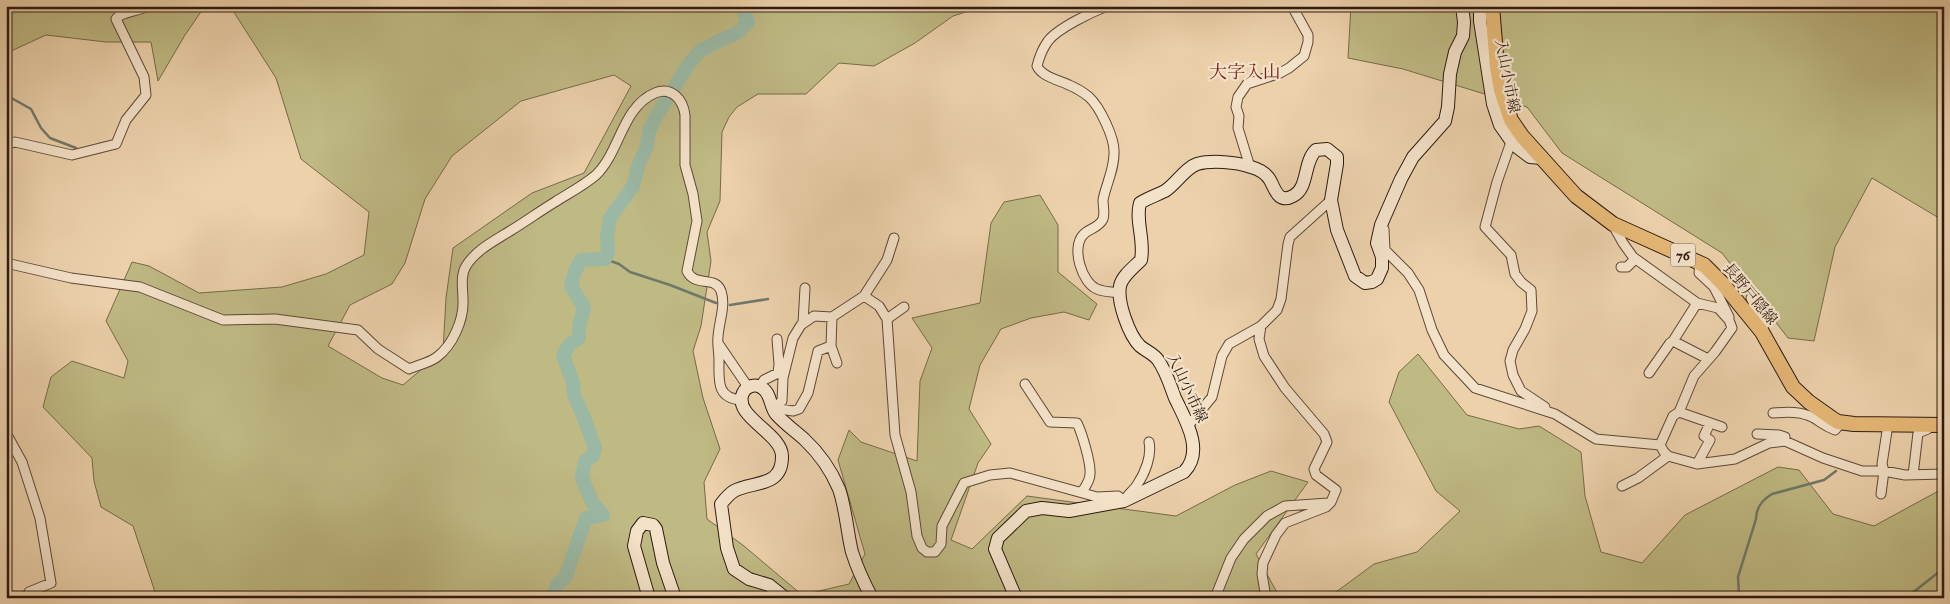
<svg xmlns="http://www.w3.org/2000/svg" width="1950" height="604" font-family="'IM FELL Double Pica','Noto Serif JP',serif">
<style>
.green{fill:#bfb983;stroke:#766a4a;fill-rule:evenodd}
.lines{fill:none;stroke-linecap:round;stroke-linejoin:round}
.stream{stroke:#6f796a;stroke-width:2.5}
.river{stroke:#9ab8a4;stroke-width:14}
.minor-casing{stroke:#5e4838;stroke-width:11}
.secondary-casing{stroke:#2e1b12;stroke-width:14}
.primary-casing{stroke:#2e1b12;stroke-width:16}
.minor{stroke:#f3e1c8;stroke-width:9}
.secondary{stroke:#f3e1c8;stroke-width:12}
.primary{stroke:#e6b876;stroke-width:14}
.labels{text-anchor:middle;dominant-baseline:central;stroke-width:4.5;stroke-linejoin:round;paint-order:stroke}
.shield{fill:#f3e1c8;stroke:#695649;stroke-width:1}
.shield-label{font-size:14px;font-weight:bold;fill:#2e1b12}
.street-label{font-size:15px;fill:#2e1b12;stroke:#f3e1c8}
.quarter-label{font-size:18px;fill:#7a1f14;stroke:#f3e1c8}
</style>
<rect width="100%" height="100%" fill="#ecd1ab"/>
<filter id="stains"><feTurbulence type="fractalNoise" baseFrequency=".004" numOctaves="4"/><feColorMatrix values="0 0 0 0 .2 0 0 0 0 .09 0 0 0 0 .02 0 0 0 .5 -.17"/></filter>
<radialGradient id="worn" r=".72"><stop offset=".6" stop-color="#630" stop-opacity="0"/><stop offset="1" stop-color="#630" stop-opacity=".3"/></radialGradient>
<path class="green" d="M 6,6 L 205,6 L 185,35 L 158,81 L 151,42 L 106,42 L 46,35 L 9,52 L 6,85 Z
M 230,6 L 985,6 L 953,16 L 915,43 L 874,66 L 839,63 L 806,94 L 758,94 L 737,107 L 729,117 L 722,132 L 720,201 L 707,232 L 711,261 L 701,326 L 693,351 L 703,398 L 720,449 L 704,482 L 707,519 L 744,546 L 802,595 L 849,584 L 865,554 L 838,460 L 849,430 L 861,442 L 917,461 L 920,381 L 932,348 L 912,318 L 980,303 L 991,223 L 1004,202 L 1040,195 L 1058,225 L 1058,272 L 1097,304 L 1089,320 L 1064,312 L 1031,318 L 1001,329 L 980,365 L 969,409 L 991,444 L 978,463 L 951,540 L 972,549 L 1027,496 L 1176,516 L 1235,485 L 1271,471 L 1308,482 L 1256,554 L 1280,598 L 157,598 L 133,526 L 101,507 L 94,481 L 92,458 L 43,407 L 51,377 L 72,361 L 124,378 L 128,361 L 106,321 L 132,262 L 149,266 L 199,293 L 282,287 L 326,274 L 364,255 L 369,212 L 301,159 L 276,78 ZM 614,75 L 631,86 L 584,173 L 532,193 L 453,248 L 446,298 L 443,351 L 403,385 L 382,378 L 328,346 L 350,305 L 392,284 L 405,263 L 425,199 L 452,156 L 521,101 Z
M 1351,6 L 1944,6 L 1944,221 L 1872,178 L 1835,247 L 1814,341 L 1788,338 L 1722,253 L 1562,153 L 1527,107 L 1403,69 L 1348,58 Z
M 1418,354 L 1467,415 L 1519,429 L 1539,426 L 1581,452 L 1585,496 L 1601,552 L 1642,563 L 1685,515 L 1778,467 L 1799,470 L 1833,514 L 1874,526 L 1944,488 L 1944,598 L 1316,598 L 1336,592 L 1374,564 L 1417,552 L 1460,511 L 1436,491 L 1389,402 L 1399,372 Z"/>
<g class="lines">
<path class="stream" d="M 6,95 L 31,109 L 41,128 L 50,138 L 76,148
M 605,259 L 619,264 L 630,272 L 670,285 L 716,303
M 730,305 L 768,299
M 1741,598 L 1739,595 L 1738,577 L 1756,519 C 1756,508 1762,500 1772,494 L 1824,480 L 1836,471
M 1906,598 L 1944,568"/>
<path class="river" d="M 6,15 L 12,6
M 553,598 L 557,585 L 565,578 L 586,518 L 603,515 L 592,502 L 582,478 L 585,461 L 593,456 L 595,448 L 584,418 L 574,395 L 573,383 L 563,355 L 570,344 L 579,338 L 579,327 L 584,307 L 571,286 L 575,271 L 581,260 L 605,259 L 608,252 L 607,236 L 610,218 L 633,186 L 638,166 L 646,148 L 650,129 L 657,115 L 688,65 L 700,51 L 723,39 L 737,33 L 748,23 L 744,12 L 750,6"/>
<defs>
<path id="minor" d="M 1107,6 C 1092,12 1058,28 1048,41 C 1043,48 1039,58 1037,66 C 1042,77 1059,80 1069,85 C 1076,88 1083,92 1089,97 C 1100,107 1114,137 1114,151 C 1115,168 1106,184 1103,200 C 1103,206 1105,213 1103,219 C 1099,228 1088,229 1083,235 C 1071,248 1082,283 1097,289 C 1104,292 1113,292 1120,293
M 1511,142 L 1497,182 L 1485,227 L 1511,255 L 1515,274 L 1521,282 L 1531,290 L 1532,311 L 1525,329 L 1513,350 L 1510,361 L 1513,375 L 1521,391 L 1545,407
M 6,144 L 15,142 L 72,155 L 116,144 L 126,120 L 146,95 L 144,77 L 116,19 C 122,11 138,12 147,6
M 1250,167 L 1238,128 L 1239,116 L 1236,107 L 1238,97 L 1247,84 L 1280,73 L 1289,68 L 1304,56 L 1308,42 L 1308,35 L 1292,6
M 1613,225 L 1623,243 L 1633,257 L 1697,303 L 1718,308 L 1729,320 L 1732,328 L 1715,352 L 1694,376 L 1679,412 L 1673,416 L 1660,445
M 1384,229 L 1385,250 L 1408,273 L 1419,290 L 1432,330 L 1444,355 L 1475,388 L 1555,414 L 1596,439 L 1660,445
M 6,263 L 71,278 L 140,287 L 223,320 L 275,319 L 358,330 L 378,349 L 409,369 C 418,365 429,363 437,357 C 453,345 464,319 463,300 C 463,289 460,276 466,266 C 476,250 494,241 510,231 C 525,222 540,211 555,202 C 569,193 583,186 596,175 C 620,152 622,107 655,93 C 672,86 683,100 685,115 L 685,165 L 693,194 L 697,221 L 687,271 C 695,288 715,275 721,291 C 726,306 719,321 718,337 C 717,344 719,352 719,360 C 719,380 716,398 741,400
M 1700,263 L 1699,273 L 1714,287 L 1729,317
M 1621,267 L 1627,267 L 1635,259
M 864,296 L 887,260 L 894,238
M 1751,298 L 1764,324 L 1762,332
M 1697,303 L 1673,341 L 1708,359
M 887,319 L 904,307
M 803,323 L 805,288
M 1261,326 L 1259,339 L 1264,356 L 1285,388 L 1324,434 L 1327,442 L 1314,469 L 1316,475 L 1336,490 L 1331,502 L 1326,507 L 1285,523 L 1276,535 L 1263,563 L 1262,574 L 1266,598
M 718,343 L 748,387
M 831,346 L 837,363
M 1649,373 L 1670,343 L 1673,341
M 1025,384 L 1050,422 L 1077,423 C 1082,433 1091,463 1090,474 C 1090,481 1085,487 1082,492
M 759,387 L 764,380 L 778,373 L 779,364 L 777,339
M 773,408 L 782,401 L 783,378 L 793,338 L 801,325 L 814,316 L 832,317 L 864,296 L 879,306 L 887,319 L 895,435 L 911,492 L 917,536 L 922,548 L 927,552 L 935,552 L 941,544 L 942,526 L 964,483 L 990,475 L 1010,473 L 1097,497 L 1118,496 L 1124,501 C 1127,495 1133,491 1137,485 C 1145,473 1152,456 1149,442
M 773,408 L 793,411 L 799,409 L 808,393 L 818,351 L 831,346 L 832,317
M 1679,412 L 1722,427
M 1773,413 C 1787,412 1801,411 1814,418 C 1822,423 1825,426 1835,430 L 1841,423
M 1188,426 L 1212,397 L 1222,356 L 1229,344 L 1261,326 L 1277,310 L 1281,299 L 1288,244 L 1290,237 L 1331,200
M 6,433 L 22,462 L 40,518 L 51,583 L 29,592 L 27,598
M 1757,434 L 1779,435 L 1785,437 L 1785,441
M 1660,445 L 1664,452 L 1668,456 L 1697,464 L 1735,459 L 1769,443 L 1785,441 L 1823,458 L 1862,471 L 1884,471 L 1905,475 L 1944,474
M 1697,464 L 1710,440 L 1704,436 L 1710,423
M 1913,475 L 1918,433 L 1928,429 L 1931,425
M 1622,486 L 1638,478 L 1668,456
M 1881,494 L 1884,471 L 1882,464 L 1887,431
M 1215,598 L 1231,558 L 1244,539 L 1267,516 L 1285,506 L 1328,503"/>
<path id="secondary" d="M 1480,6 L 1480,21 L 1493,104 L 1500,125 L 1514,145 L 1530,157 L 1542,158
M 649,598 L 634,546 L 637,531 L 643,523 L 653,525 L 656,529 L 663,563 L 675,598
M 785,598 L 769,585 L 749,579 L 734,569 L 727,548 L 721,504 C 725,499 729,494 734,491 C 752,481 782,488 782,457 C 783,433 732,417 743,393 C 746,386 756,383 762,388 C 771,393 770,407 776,414 C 785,424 795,431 804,439 C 819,453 831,470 839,489 C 846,509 847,532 852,552 C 857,568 864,583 872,598
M 1016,598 L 995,549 L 998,538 L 1026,511 L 1042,508 L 1069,511 L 1124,501 L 1184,472 C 1205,451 1185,419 1175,398 C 1170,385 1166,371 1158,360 C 1154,354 1146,351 1140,346 C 1129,335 1117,302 1120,286 C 1122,276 1134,267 1141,260 C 1145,240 1135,221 1140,203 C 1148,198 1157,195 1165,191 C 1176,184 1185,168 1197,164 C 1212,160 1236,162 1251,167 C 1258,169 1266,173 1270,180 C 1275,189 1278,204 1293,196 C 1309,188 1303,162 1316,150 L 1327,149 L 1337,157 L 1337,164 L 1331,200 L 1337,230 L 1355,276 L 1365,283 L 1372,282 L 1377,279 L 1382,268 L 1382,257 L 1377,243 L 1381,225 L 1401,179 L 1413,157 L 1445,121 L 1448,107 L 1450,74 L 1455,52 L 1463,36 L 1464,22 L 1462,6"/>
<path id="primary" d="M 1492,6 L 1497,67 L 1501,90 L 1511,120 L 1522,136 L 1576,196 L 1613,224 L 1704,265 L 1723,284 L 1762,332 L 1793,387 L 1809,402 L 1833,419 L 1838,422 L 1854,424 L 1944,425"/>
</defs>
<use href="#minor" class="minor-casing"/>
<use href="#secondary" class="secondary-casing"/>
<use href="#primary" class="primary-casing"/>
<use href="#minor" class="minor"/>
<use href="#secondary" class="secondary"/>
<use href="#primary" class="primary"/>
</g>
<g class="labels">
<rect class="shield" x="1670.5" y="243.5" width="25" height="23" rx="4"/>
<g class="shield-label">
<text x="1683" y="255">76</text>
</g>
<g class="street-label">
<text transform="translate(1507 76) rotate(79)">入山小市線</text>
<text transform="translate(1750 294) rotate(50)">長野戸隠線</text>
<text transform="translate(1187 388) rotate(65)">入山小市線</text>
</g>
<g class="quarter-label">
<text x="1245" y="72">大字入山</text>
</g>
</g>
<rect width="1950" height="604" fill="none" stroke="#ecd1ab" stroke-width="25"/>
<rect x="8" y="8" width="1935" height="589" fill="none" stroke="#2e1b12" stroke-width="2.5"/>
<rect x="12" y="12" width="1925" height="579" fill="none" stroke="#2e1b12"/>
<rect width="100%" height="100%" filter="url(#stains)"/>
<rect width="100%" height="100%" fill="url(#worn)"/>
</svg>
